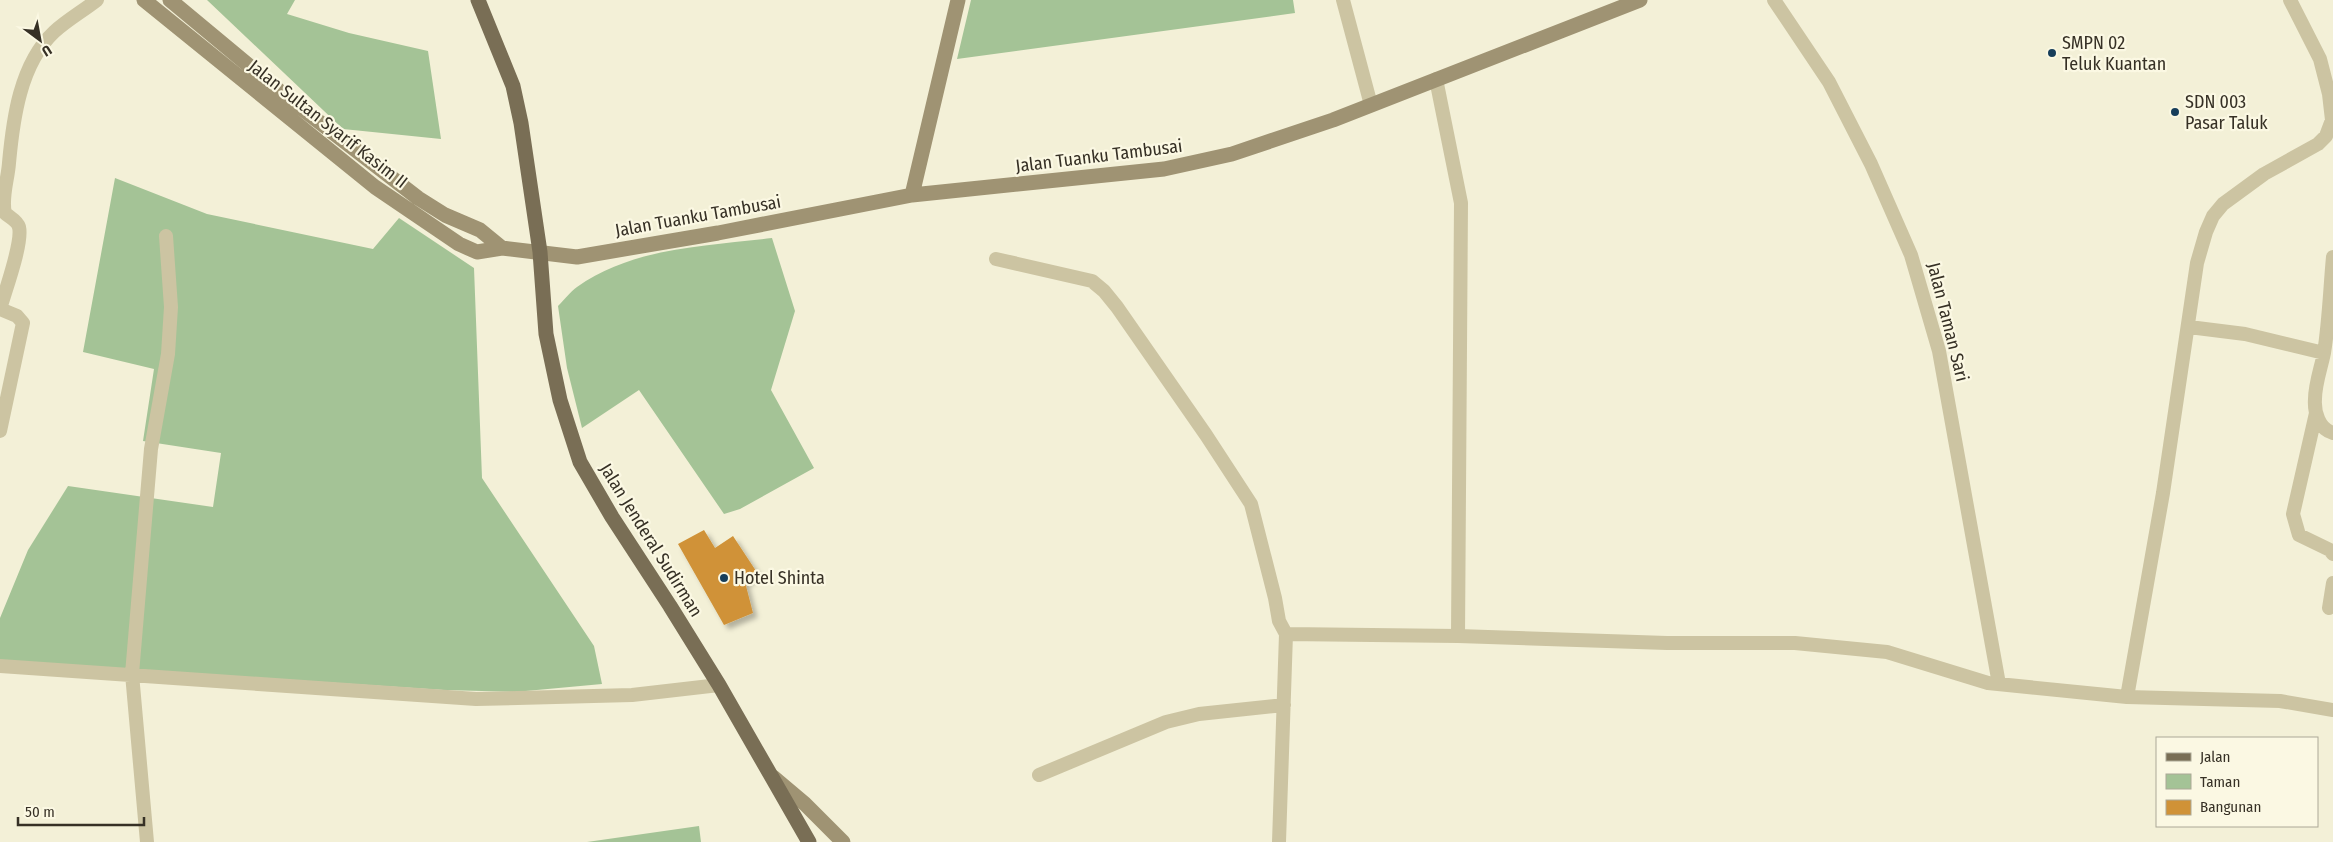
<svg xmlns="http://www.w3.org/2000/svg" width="2333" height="842" font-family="'Fira Sans Condensed',sans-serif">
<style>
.green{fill:#a4c396}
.building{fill:#d09237;filter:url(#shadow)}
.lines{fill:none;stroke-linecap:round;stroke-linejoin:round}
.street{stroke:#ccc4a2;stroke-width:14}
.secondary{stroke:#9f9373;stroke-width:15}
.primary{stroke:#796e55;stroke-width:15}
.poi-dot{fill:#173e5a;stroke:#fbf8e3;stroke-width:2}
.labels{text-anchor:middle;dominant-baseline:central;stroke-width:4.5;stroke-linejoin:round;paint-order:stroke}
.poi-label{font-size:18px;fill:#363025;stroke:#fbf8e3;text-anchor:start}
.street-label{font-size:18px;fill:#363025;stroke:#fbf8e3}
</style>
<defs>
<filter id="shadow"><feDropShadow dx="4.5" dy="4.5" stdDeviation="2.5" flood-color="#0004"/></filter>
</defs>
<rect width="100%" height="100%" fill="#f3f0d7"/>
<path class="green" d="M 207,0 L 295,0 L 287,14 L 349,33 L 428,51 L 441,139 L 343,129 Z
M 971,0 L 1293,0 L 1295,13 L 957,59 Z
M 115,178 L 207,214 L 373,249 L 399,218 L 474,268 L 482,478 L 594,646 L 602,684 L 515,692 L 444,690 L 0,661 L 0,618 L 28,550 L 68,486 L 213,507 L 221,453 L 143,441 L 154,369 L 83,352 Z
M 772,238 L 795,311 L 771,390 L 814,468 L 740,509 L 724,514 L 639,390 L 582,428 L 567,368 L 558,306 C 564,300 570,292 577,287 C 633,247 707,246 772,238 Z
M 699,826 L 701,842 L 587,842 Z"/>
<path class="building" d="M 704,530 L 715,548 L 733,536 L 758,574 L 745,582 L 753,613 L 724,625 L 678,544 Z"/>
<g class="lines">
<path class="street" d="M 1343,0 L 1371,105
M 1774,0 L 1829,82 L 1871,164 L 1911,255 L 1939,351 L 1999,684
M 1436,79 L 1461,203 L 1458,636
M 2333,257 C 2330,289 2329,322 2324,353 C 2321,368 2315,384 2315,399 C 2314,412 2319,429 2333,433
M 996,259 L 1092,281 L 1104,291 L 1117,307 L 1206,435 L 1251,504 L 1275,598 L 1279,621 L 1286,634 L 1458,636 L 1667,643 L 1795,643 L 1887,652 L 1988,683 L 2127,697 L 2280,701 L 2333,710
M 0,309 C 5,291 23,243 19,227 C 17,220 10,218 5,213 C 1,198 8,179 9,163 C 13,119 20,64 54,32 C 67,20 83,11 97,0
M 0,309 L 17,316 L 23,323 L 0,431
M 2189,327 L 2245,334 L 2324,353
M 2316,413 L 2293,514 L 2299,535 L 2330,550 L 2333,554
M 2329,608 L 2333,583
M 0,666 L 476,699 L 632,695 L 719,685
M 2127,697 L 2163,493 L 2197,263 L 2206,232 L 2213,216 L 2223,204 L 2264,174 L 2318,144 L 2326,136 L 2332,120 L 2329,94 L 2320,59 L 2290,0
M 1039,775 L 1166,722 L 1199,714 L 1284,705
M 147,842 L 132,674 L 151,449 L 168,354 L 171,307 L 166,236
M 1279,842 L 1286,634"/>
<path class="secondary" d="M 144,0 L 375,187 L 459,244 L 477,252 L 502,248 L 577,257 L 718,233 L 912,195 L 1164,169 L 1232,154 L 1333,120 L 1640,0
M 170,0 L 283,94 L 418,198 L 445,215 L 480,230 L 502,248
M 912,195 L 958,0
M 773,777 L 805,804 L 843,842"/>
<path class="primary" d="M 478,0 L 513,86 L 521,123 L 540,252 L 546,334 L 560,400 L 580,462 L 612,517 L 670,606 L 719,685 L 809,842"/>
</g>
<g class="poi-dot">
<circle cx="2052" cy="53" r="5"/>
<circle cx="2175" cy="112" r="5"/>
<circle cx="724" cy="578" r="5"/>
</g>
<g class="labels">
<g class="poi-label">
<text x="2062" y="43">SMPN 02<tspan x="2062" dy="21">Teluk Kuantan</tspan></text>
<text x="2185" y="102">SDN 003<tspan x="2185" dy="21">Pasar Taluk</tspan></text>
<text x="734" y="578">Hotel Shinta</text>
</g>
<g class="street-label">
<text transform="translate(328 124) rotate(38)">Jalan Sultan Syarif Kasim II</text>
<text transform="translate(1099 156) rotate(-7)">Jalan Tuanku Tambusai</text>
<text transform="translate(698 216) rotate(-10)">Jalan Tuanku Tambusai</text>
<text transform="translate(1948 322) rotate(76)">Jalan Taman Sari</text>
<text transform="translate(651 540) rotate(58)">Jalan Jenderal Sudirman</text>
</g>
</g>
<rect x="2156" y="737" width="162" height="90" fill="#fbf8e3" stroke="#aca897"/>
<rect x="2166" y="753" width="25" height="8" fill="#796e55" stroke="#aca897"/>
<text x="2200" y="762" font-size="15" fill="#363025">Jalan</text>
<rect x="2166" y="774" width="25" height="15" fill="#a4c396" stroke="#aca897"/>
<text x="2200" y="787" font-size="15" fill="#363025">Taman</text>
<rect x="2166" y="800" width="25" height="15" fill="#d09237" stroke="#aca897"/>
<text x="2200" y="812" font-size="15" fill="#363025">Bangunan</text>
<g transform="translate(40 40) rotate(148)" stroke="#fbf8e3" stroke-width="4" paint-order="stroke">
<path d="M0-4L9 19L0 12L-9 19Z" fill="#363025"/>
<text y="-8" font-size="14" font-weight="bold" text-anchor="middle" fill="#363025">U</text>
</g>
<path d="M18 817v8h126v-8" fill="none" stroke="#363025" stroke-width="2.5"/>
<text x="25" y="817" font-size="15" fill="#363025" stroke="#fbf8e3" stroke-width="4" paint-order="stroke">50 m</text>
</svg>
